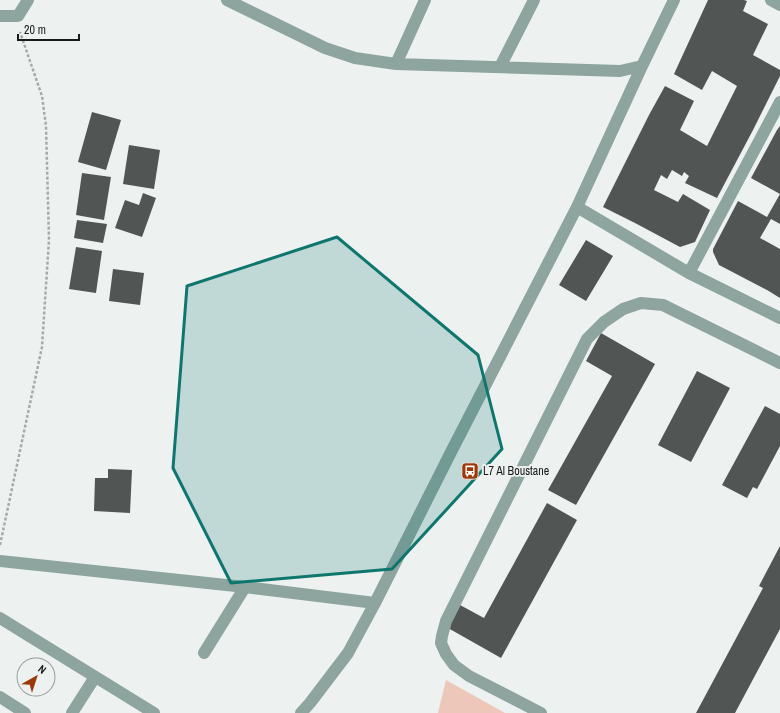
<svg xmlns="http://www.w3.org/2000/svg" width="780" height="713" font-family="'Archivo Narrow',sans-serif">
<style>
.green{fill:#ecc7ba}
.building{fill:#515554}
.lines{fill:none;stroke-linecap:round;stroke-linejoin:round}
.path{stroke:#a6aaa9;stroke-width:2.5;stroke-dasharray:3 2;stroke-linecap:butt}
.minor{stroke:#8da49f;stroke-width:12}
.marked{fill:#0f766e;fill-opacity:0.2;stroke:#0f766e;stroke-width:3;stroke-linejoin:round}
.labels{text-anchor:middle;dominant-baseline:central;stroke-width:4;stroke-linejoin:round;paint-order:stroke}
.poi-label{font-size:12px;fill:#191b1a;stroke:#edf2f1;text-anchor:start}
</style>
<rect width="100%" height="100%" fill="#edf2f1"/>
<path class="green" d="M 446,680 L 505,713 L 438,713 Z"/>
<path class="building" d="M 708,0 L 744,0 L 747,1 L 743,11 L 768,24 L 753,55 L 780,70 L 780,76 L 753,130 L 717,198 L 685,183 L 689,176 L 684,172 L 682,176 L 672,170 L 667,179 L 661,175 L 654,190 L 678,202 L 683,194 L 710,210 L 695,242 L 680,247 L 635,223 L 603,207 L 649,115 L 665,86 L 694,101 L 680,130 L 707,146 L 737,86 L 712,71 L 702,90 L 674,74 Z
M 92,112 L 121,120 L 106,170 L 78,162 Z
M 780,126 L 780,194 L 751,178 L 777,130 Z
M 129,145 L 160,150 L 154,189 L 123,184 Z
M 82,173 L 111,177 L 104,220 L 76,215 Z
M 143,193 L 156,198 L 142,237 L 115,228 L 125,200 L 139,205 Z
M 780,194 L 780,224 L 771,219 L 760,238 L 780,249 L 780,298 L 767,290 L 719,265 L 713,252 L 713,249 L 738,201 L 767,217 Z
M 77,220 L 107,224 L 103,243 L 74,238 Z
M 586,240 L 613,256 L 586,301 L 559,285 Z
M 76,247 L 102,251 L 96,293 L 69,289 Z
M 113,269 L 144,273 L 140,305 L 109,301 Z
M 601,333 L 655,364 L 576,505 L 548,490 L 612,376 L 586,361 Z
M 697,371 L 730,388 L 691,462 L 658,445 Z
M 765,406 L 780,414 L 780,446 L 757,489 L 753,487 L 747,498 L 722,485 Z
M 108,469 L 132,470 L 130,513 L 94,511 L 95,478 L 108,478 Z
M 547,503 L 577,520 L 501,658 L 448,628 L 460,605 L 484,618 Z
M 780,546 L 780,629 L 735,713 L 696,713 L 763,588 L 759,586 Z"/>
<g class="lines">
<path class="path" d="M 0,545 L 42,347 L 49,240 L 46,126 L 42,96 L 20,32"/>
<path class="minor" d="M 227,0 L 325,48 L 355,58 L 396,64 L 620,71 L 642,66
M 771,0 L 780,5
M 0,16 L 18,16 L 28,0
M 396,64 L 425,0
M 500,67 L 534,0
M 577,207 L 689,273 L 780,318
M 689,273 L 780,102
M 0,561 L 245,587 L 375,603
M 0,618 L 154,713
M 204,653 L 245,587
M 0,697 L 25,713
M 72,713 L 95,677
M 301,713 L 310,703 L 348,653 L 375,603 L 450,454 L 577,207 L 642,66 L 674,0
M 541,713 L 469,676 L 454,665 L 446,654 L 441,643 L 442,636 L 446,621 L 587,339 L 604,322 L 623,309 L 641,303 L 663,305 L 780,363"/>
</g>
<path class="marked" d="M 337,237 L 478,355 L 502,449 L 392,569 L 231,583 L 173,468 L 187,286 Z"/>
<defs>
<symbol id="bus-square" viewBox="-11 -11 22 22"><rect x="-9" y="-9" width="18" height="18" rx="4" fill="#9d380a" stroke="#edf2f1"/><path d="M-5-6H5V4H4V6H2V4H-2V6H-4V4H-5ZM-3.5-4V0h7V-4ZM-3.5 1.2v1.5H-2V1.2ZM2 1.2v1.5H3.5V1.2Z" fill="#fff"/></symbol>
</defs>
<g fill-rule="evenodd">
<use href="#bus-square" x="460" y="461" width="20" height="20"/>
</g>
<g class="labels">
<g class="poi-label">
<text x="483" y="471">L7 Al Boustane</text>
</g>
</g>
<g transform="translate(36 677) rotate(39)"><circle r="19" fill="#edf2f1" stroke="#989c9b"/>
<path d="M0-3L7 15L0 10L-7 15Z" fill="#9d380a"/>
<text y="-6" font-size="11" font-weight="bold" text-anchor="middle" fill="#191b1a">N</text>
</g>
<path d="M18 34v6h61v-6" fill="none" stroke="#191b1a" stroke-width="2"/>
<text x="24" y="34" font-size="12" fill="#191b1a" stroke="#edf2f1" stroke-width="3" paint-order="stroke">20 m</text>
</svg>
